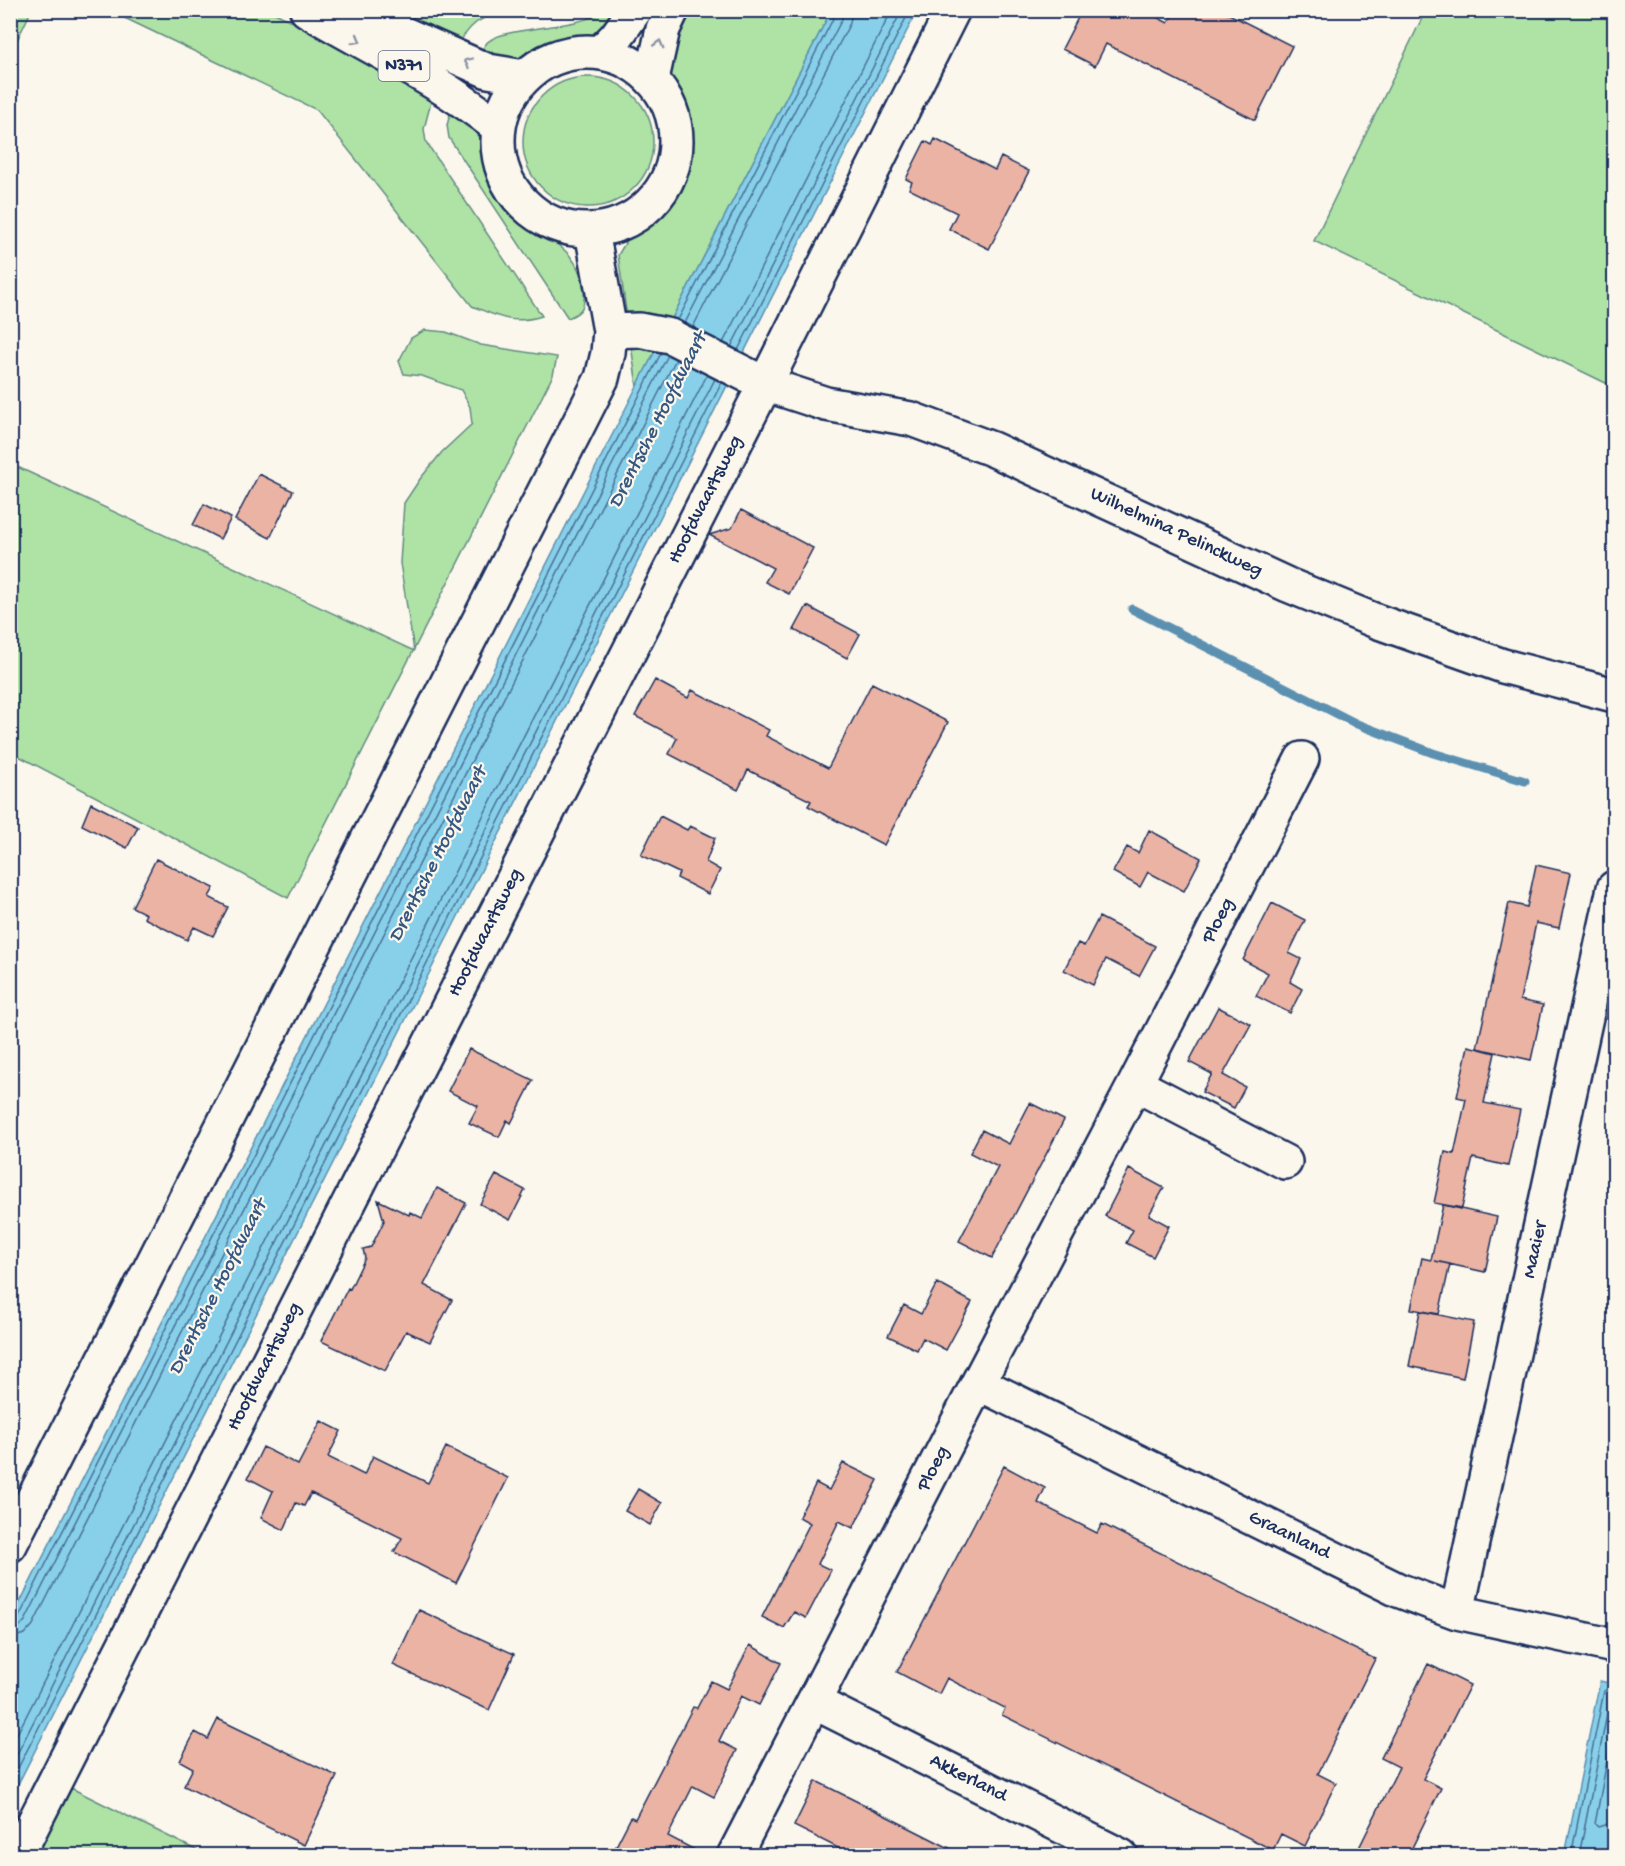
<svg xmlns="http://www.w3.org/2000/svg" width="1625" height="1866" font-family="'Gochi Hand',sans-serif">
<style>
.green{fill:#aee3a5;stroke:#648982;stroke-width:1.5}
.water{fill:#88d0e9;stroke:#5c90b1;stroke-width:1.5}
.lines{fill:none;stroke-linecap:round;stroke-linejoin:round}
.shore{stroke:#476f96;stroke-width:1.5}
.stream{stroke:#5c90b1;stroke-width:9}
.building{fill:#ebb3a3;stroke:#1b2f5e;stroke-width:1.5}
.minor-casing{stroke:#1b2f5e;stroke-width:38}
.major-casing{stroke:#1b2f5e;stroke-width:38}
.minor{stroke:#fbf7ec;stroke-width:33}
.major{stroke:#fbf7ec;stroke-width:33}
.oneway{stroke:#8b93a5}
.labels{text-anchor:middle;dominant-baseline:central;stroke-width:4.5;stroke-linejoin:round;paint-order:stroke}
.shield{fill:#fbf7ec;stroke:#5e6b89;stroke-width:1.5}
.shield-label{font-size:18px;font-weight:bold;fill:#1b2f5e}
.street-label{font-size:20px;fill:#1b2f5e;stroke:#fbf7ec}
.water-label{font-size:21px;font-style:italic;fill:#365781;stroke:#fbf7ec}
</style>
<rect width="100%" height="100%" fill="#fbf7ec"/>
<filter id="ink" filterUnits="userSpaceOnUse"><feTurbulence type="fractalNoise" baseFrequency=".0167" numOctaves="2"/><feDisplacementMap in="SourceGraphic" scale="12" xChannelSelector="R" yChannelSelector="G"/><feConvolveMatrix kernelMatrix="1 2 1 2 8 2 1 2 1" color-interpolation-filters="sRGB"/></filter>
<g filter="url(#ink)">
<path class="green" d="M 11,10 L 31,11 L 11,53 L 10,11 Z
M 1426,10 L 1614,11 L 1614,387 L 1314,241 Z
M 110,11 L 271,11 L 310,30 L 432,98 L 424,129 L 426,142 L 542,316 C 512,325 499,317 472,306 L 317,110 Z
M 381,11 L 522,11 C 492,14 474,15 459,44 Z
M 604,11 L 622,11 L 607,26 L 591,37 L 528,57 L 511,62 L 482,54 C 482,53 484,46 485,45 C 498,25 576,31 604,11 Z
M 688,11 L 831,11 L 637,386 L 618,255 L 630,235 L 658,212 L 669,200 L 678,184 L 684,166 L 687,144 L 685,123 L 678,102 L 670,86 L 668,62 Z
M523 142a65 65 0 1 1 130 0a65 65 0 1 1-130 0Z
M 452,107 C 467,119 479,131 485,150 C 493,170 494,186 508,205 C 533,241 578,237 584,291 C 585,306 583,312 568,318 L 449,138 L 447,125 Z
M 425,330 L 446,332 L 481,345 L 557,357 L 553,375 L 288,898 L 11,752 L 11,464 L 414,651 L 400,563 L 404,503 L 420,479 L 442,452 L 472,424 L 470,407 L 461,390 L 422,376 L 404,374 L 399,361 L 411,338 Z
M 71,1788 L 206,1855 L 37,1855 Z"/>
<path class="water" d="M 831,11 L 917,11 L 11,1798 L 11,1620 L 637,386 Z
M 1600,1681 L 1614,1684 L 1614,1832 L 1609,1855 L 1565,1855 Z"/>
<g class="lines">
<path class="shore" d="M 678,320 L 835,15 L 836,10
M 685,323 L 842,19 L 843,10
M 693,327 L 850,23 L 852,10
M 723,343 L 892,10
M 731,347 L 902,10
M 738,350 L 910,10
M 10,1621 L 15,1620 L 19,1617 L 661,353
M 10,1629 L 19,1627 L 25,1621 L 668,355
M 10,1638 L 25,1634 L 33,1625 L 676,359
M 1614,1724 L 1595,1824 L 1598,1827 L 1614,1822
M 10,1748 L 707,375
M 10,1768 L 715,379
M 10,1784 L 722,382
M 1571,1856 L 1604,1691 L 1607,1689 L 1614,1689
M 1579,1856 L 1610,1699 L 1614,1697"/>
<path class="stream" d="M 1132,609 L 1357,724 L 1433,753 L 1525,781"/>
</g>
<path class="building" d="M 1082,10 L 1143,10 L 1168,23 L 1175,10 L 1221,10 L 1292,46 L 1255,120 L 1106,44 L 1095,66 L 1062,49 Z
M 935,139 L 995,170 L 1001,157 L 1029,171 L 989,249 L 949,229 L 957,213 L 909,189 L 912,182 L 906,179 L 925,141 L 932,145 Z
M 259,474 L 293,491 L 270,538 L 235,520 Z
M 204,504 L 231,518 L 220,539 L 193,525 Z
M 741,510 L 813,548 L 789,594 L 765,582 L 773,568 L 709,535 L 732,528 Z
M 807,606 L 860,634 L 847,658 L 794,630 Z
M 655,680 L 688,698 L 692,690 L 769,730 L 766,736 L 828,768 L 872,683 L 948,722 L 884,845 L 808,806 L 811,801 L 748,770 L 738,790 L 669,754 L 677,738 L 635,716 Z
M 91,803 L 138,827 L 127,848 L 82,825 Z
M 660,816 L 687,830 L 690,826 L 715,838 L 706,862 L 720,870 L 708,894 L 677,878 L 679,873 L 641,855 Z
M 1149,830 L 1201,858 L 1184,891 L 1148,872 L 1140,887 L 1113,872 L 1127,847 L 1138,853 Z
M 156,859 L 214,888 L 209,897 L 228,907 L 213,936 L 194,927 L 187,940 L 144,918 L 146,914 L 132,907 Z
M 1536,865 L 1571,873 L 1559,928 L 1536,923 L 1520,1000 L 1543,1005 L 1531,1060 L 1477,1048 L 1509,903 L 1527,907 Z
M 1272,903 L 1305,920 L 1289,953 L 1301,959 L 1290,982 L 1302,989 L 1290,1013 L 1256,996 L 1268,973 L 1243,960 Z
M 1099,917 L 1155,946 L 1139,976 L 1106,959 L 1093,985 L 1064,970 L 1078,943 L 1084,946 Z
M 1218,1007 L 1251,1024 L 1223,1075 L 1245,1087 L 1234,1108 L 1202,1092 L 1212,1074 L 1189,1062 Z
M 1468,1046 L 1495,1053 L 1484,1103 L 1520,1110 L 1508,1166 L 1473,1158 L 1462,1208 L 1434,1203 L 1445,1152 L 1454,1154 L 1460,1127 L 1466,1099 L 1457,1097 Z
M 469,1049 L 533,1080 L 511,1123 L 507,1120 L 499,1137 L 469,1123 L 478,1106 L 448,1091 Z
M 1030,1103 L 1064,1120 L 992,1258 L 959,1241 L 998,1167 L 970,1153 L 982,1130 L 1009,1144 Z
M 1129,1169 L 1164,1188 L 1149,1215 L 1169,1226 L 1153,1257 L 1126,1243 L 1133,1230 L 1105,1216 Z
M 496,1175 L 525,1190 L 510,1220 L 480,1204 Z
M 437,1188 L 466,1203 L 424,1285 L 452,1300 L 430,1342 L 406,1331 L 385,1371 L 321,1341 L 348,1288 L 350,1289 L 365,1258 L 363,1249 L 371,1247 L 384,1221 L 378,1200 L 409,1215 L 410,1212 L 422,1218 Z
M 1443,1205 L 1497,1217 L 1485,1272 L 1435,1261 L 1450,1264 L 1439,1314 L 1411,1309 L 1422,1258 L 1431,1260 Z
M 937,1283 L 972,1302 L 946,1350 L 923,1338 L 917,1350 L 888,1336 L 904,1305 L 921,1314 Z
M 1420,1311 L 1474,1322 L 1463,1378 L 1409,1366 Z
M 321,1421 L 341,1431 L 328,1457 L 364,1475 L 373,1456 L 428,1483 L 446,1447 L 508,1478 L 456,1583 L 394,1552 L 402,1538 L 311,1493 L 304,1506 L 296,1503 L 284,1530 L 261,1518 L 273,1491 L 248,1478 L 263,1447 L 298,1465 Z
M 843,1463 L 878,1480 L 853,1528 L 839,1521 L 818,1564 L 831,1570 L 806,1618 L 794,1612 L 784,1628 L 762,1617 L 810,1523 L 799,1517 L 816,1483 L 829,1490 Z
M 1004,1466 L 1045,1488 L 1038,1503 L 1097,1533 L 1102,1524 L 1375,1659 L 1318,1774 L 1336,1783 L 1305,1846 L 1281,1834 L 1273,1850 L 1002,1715 L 1005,1708 L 947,1678 L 939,1694 L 897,1672 Z
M 638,1489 L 662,1503 L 650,1525 L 625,1511 Z
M 419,1610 L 514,1654 L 489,1710 L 393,1665 Z
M 750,1645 L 781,1663 L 759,1705 L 741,1696 L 719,1741 L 737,1750 L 714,1797 L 693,1786 L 668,1836 L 706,1856 L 611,1856 L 631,1817 L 635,1819 L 693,1707 L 697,1708 L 711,1681 L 727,1689 Z
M 1428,1664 L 1470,1685 L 1423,1779 L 1441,1788 L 1408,1856 L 1355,1856 L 1399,1767 L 1381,1758 Z
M 218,1719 L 337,1776 L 304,1845 L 184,1786 L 193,1768 L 180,1761 L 195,1732 L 208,1739 Z
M 816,1781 L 888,1817 L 965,1856 L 854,1856 L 794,1826 Z"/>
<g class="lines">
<defs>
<path id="minor" d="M 610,331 L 639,330 L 670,336 L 765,384 L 826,404 L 911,419 L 992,449 L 1288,585 L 1376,621 L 1503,666 L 1614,695
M 1135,1084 L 1285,1162
M 978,1383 L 1398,1590 L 1457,1612 L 1614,1646
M 10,1545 L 602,378 L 608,353 L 610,331 L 592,231
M 1457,1612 L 1614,888
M 814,1702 L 1121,1856
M 17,1856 L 757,400 L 953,10
M 734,1856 L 978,1383 L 1135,1084 L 1302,759"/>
<path id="major" d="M 307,10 C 371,48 440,80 498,127
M 350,10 L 488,71 L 524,77
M498 141a89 89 0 1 1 178 0a89 89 0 1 1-178 0Z
M 601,52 L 616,37 L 635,10
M 652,79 L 663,29 L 672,10"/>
</defs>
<use href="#minor" class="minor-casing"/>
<use href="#major" class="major-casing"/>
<use href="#minor" class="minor"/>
<use href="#major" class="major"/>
</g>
<defs><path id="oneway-chevron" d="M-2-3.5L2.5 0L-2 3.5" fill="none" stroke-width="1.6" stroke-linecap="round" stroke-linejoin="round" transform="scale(1.5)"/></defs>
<g class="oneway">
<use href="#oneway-chevron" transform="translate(357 40) rotate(30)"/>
<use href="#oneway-chevron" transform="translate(659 44) rotate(-75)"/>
<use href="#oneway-chevron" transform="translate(468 62) rotate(-156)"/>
</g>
</g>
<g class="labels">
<rect class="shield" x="378.5" y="51" width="51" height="30" rx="4.5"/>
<g class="shield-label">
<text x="404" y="66">N371</text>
</g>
<g class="street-label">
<text transform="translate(706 500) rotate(-63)">Hoofdvaartsweg</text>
<text transform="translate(1176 533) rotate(25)">Wilhelmina Pelinckweg</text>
<text transform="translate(1219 921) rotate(-63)">Ploeg</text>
<text transform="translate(486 933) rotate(-63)">Hoofdvaartsweg</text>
<text transform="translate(1536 1250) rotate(-78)">Maaier</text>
<text transform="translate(265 1367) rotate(-63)">Hoofdvaartsweg</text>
<text transform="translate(934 1469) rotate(-63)">Ploeg</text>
<text transform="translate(1289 1536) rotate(26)">Graanland</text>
<text transform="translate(968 1779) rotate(27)">Akkerland</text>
</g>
<g class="water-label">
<text transform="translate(659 421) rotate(-63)">Drentsche Hoofdvaart</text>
<text transform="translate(439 855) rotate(-63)">Drentsche Hoofdvaart</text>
<text transform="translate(219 1288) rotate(-63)">Drentsche Hoofdvaart</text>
</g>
</g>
<rect width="1625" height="1866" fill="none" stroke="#fbf7ec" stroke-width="36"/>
<rect x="18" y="18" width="1589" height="1830" fill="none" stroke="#1b2f5e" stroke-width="2" filter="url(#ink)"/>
</svg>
